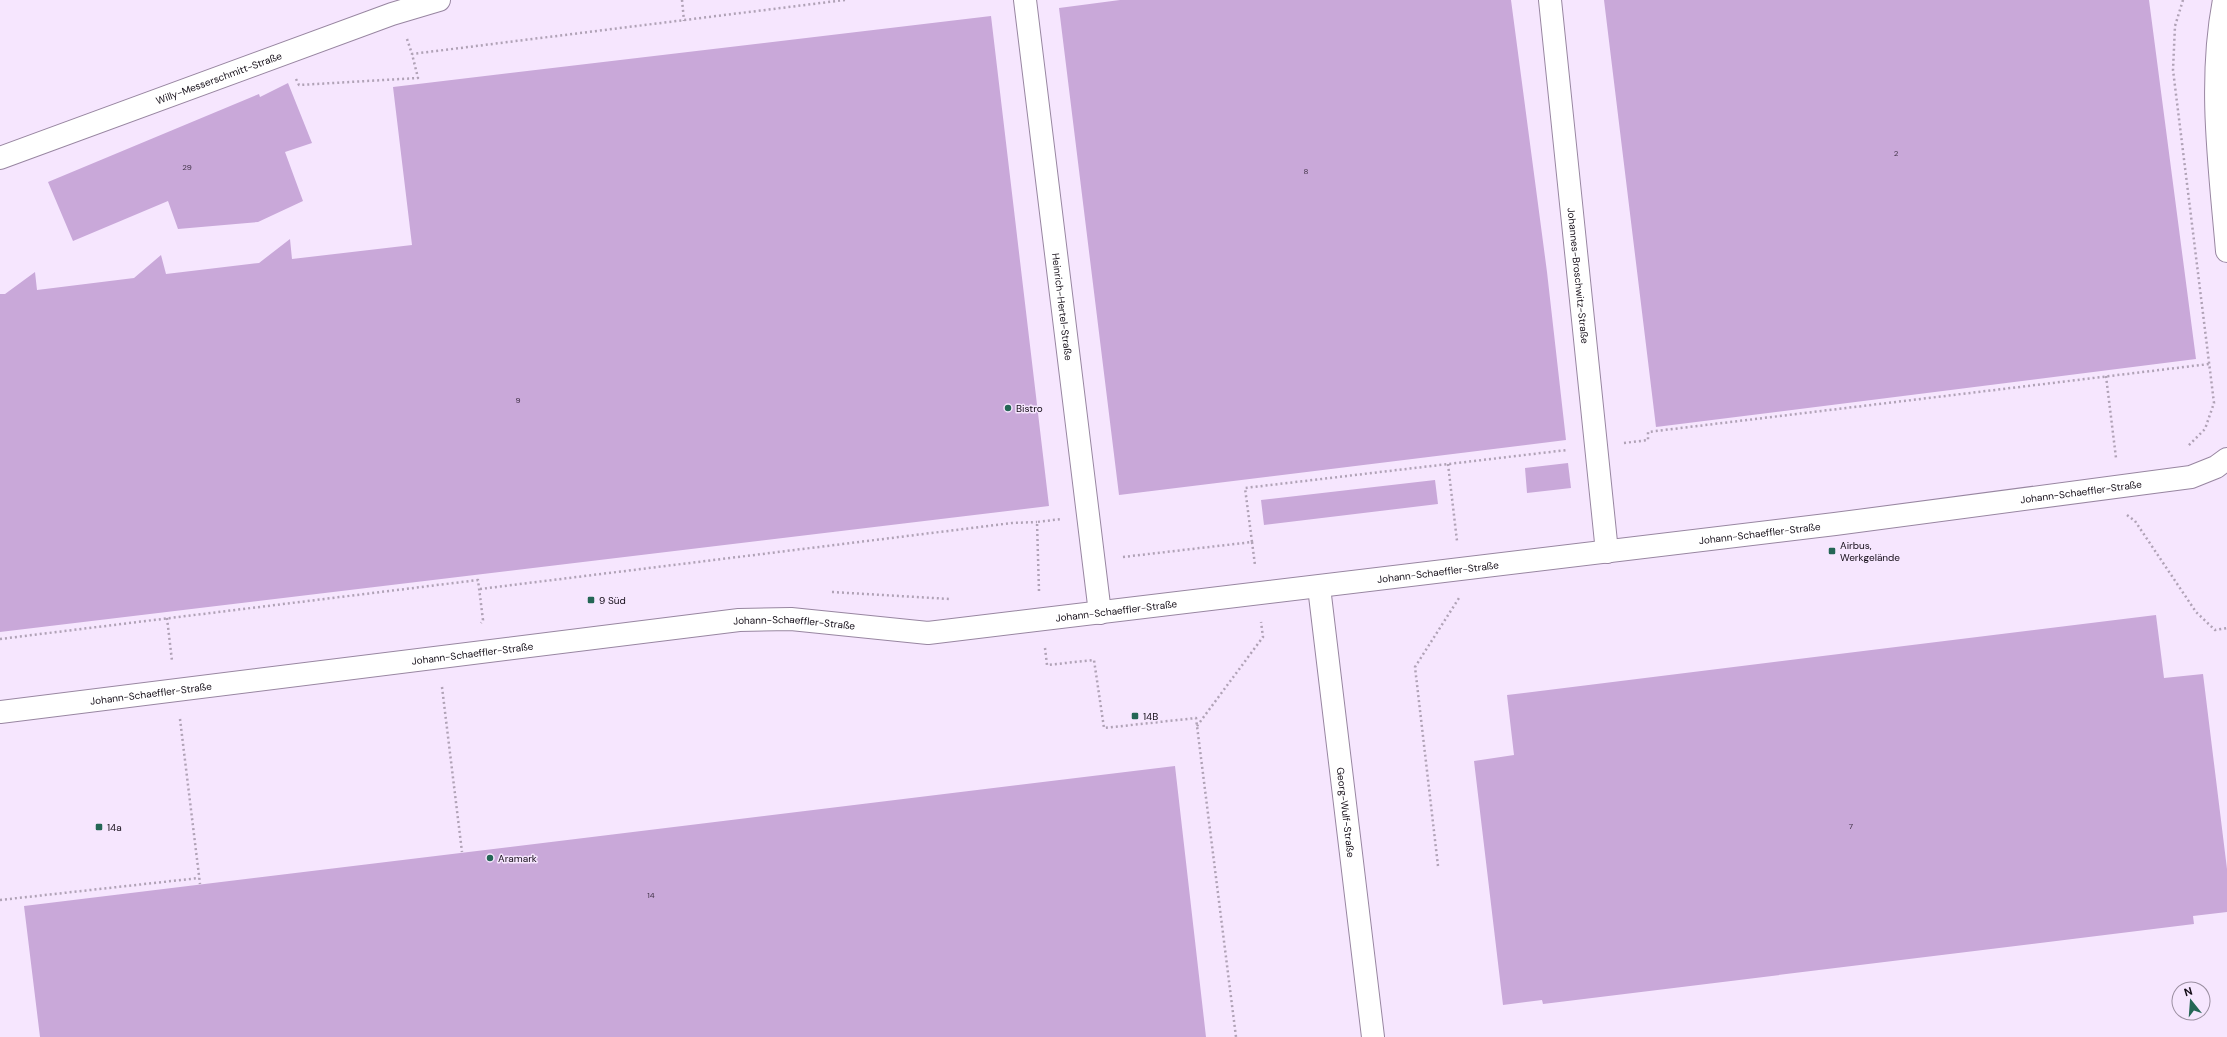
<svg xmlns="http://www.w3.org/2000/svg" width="2227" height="1037" font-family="'DM Sans',sans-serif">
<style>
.building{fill:#c9a8d9}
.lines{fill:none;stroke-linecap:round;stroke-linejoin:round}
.minor-casing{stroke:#9886a1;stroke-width:24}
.path{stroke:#b0a2b6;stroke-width:2.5;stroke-dasharray:2 3;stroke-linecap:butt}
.minor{stroke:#fff;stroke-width:22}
.poi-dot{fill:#246655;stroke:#f6e6fe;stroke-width:1.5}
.labels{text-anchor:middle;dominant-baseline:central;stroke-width:3;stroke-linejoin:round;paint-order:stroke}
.number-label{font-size:8px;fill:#403347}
.street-label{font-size:10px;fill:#130c16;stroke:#f6e6fe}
.poi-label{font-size:10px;fill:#130c16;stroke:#f6e6fe;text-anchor:start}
</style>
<rect width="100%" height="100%" fill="#f6e6fe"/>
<path class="building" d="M 1120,0 L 1511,0 L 1547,272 L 1566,440 L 1119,495 L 1059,8 Z
M 1604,0 L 2149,0 L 2196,359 L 1656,427 Z
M 991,16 L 1049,506 L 0,632 L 0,294 L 5,294 L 35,272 L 37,290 L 134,278 L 161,255 L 166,274 L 259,263 L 290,239 L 292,259 L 412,245 L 393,87 Z
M 288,83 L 312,143 L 285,152 L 303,201 L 258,222 L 178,229 L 168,201 L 73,241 L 48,182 L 259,94 L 260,97 Z
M 1568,463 L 1571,488 L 1527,493 L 1525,468 Z
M 1435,480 L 1438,504 L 1264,525 L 1261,500 Z
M 2156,615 L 2164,678 L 2203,674 L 2227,869 L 2227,912 L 2193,916 L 2194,924 L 1543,1004 L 1542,1000 L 1503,1005 L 1474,761 L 1514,755 L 1507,695 Z
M 1175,766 L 1206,1037 L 40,1037 L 24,906 Z"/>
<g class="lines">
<defs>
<g id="minor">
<path id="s1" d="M 1025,0 L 1100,613"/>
<path id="s2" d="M 1550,0 L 1607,552"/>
<path d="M 2224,0 C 2208,83 2220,168 2227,251"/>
<path id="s3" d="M 0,158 L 392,14 L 439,0"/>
<path id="s4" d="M 1319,587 L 1373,1037"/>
<path id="s5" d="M 0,712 L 739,620 L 791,619 L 928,633 L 1835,524 L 2191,477 L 2216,467 L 2227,459"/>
</g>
</defs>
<use href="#minor" class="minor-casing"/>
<path class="path" d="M 682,0 L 684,21
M 2183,0 L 2175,26 L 2173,70 L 2214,403 L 2205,429 L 2188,446
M 407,39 L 412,54
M 296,79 L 299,85 L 418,78 L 412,54 L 845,0
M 2106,376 L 2116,458
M 1624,443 L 1648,440 L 1648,432 L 2209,364
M 1448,464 L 1457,541
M 2127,515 L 2135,521 L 2196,612 L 2215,630 L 2227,628
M 1252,542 L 1255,565
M 1123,557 L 1252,542 L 1245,488 L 1567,450
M 480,589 L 1012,523 L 1037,522
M 1039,591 L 1037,522 L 1061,519
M 832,592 L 950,599
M 167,618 L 172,661
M 0,639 L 478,580 L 483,620 L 481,623
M 1045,648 L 1047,665 L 1094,660 L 1104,728 L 1196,718 L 1236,1037
M 442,687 L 462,852
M 180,719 L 200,884
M 1197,726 L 1263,637 L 1261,622
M 1438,866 L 1415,667 L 1459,598
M 0,900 L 199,878"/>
<use href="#minor" class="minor"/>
</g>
<g class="poi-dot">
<circle cx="1008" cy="408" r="4"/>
<rect x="1828" y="547" width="8" height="8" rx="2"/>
<rect x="587" y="596" width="8" height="8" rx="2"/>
<rect x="1131" y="712" width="8" height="8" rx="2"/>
<rect x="95" y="823" width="8" height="8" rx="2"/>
<circle cx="490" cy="858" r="4"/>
</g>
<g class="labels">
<g class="number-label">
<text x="1896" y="153">2</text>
<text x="187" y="167">29</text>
<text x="1306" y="171">8</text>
<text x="518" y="400">9</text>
<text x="1851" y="826">7</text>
<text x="651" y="895">14</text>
</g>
<g class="street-label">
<text stroke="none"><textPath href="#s3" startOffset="233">Willy-Messerschmitt-Straße</textPath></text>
<text stroke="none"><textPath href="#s2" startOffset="277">Johannes-Broschwitz-Straße</textPath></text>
<text stroke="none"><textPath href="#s1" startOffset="309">Heinrich-Hertel-Straße</textPath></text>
<text stroke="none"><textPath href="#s5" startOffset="2096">Johann-Schaeffler-Straße</textPath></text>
<text stroke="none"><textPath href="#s5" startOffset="1772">Johann-Schaeffler-Straße</textPath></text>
<text stroke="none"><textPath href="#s5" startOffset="1448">Johann-Schaeffler-Straße</textPath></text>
<text stroke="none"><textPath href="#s5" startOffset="1124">Johann-Schaeffler-Straße</textPath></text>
<text stroke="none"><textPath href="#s5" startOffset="800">Johann-Schaeffler-Straße</textPath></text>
<text stroke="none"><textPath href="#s5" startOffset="476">Johann-Schaeffler-Straße</textPath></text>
<text stroke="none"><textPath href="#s5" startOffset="152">Johann-Schaeffler-Straße</textPath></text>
<text stroke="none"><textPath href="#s4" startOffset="227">Georg-Wulf-Straße</textPath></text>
</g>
<g class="poi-label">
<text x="1016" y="408">Bistro</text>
<text x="1840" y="545">Airbus,<tspan x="1840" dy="12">Werkgelände</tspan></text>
<text x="599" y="600">9 Süd</text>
<text x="1143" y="716">14B</text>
<text x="107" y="827">14a</text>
<text x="498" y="858">Aramark</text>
</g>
</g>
<g transform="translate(2191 1001) rotate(343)"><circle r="19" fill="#f6e6fe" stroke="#9b8fa1"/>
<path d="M0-3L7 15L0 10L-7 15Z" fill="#246655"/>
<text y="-6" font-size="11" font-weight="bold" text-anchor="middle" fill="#130c16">N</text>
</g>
</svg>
